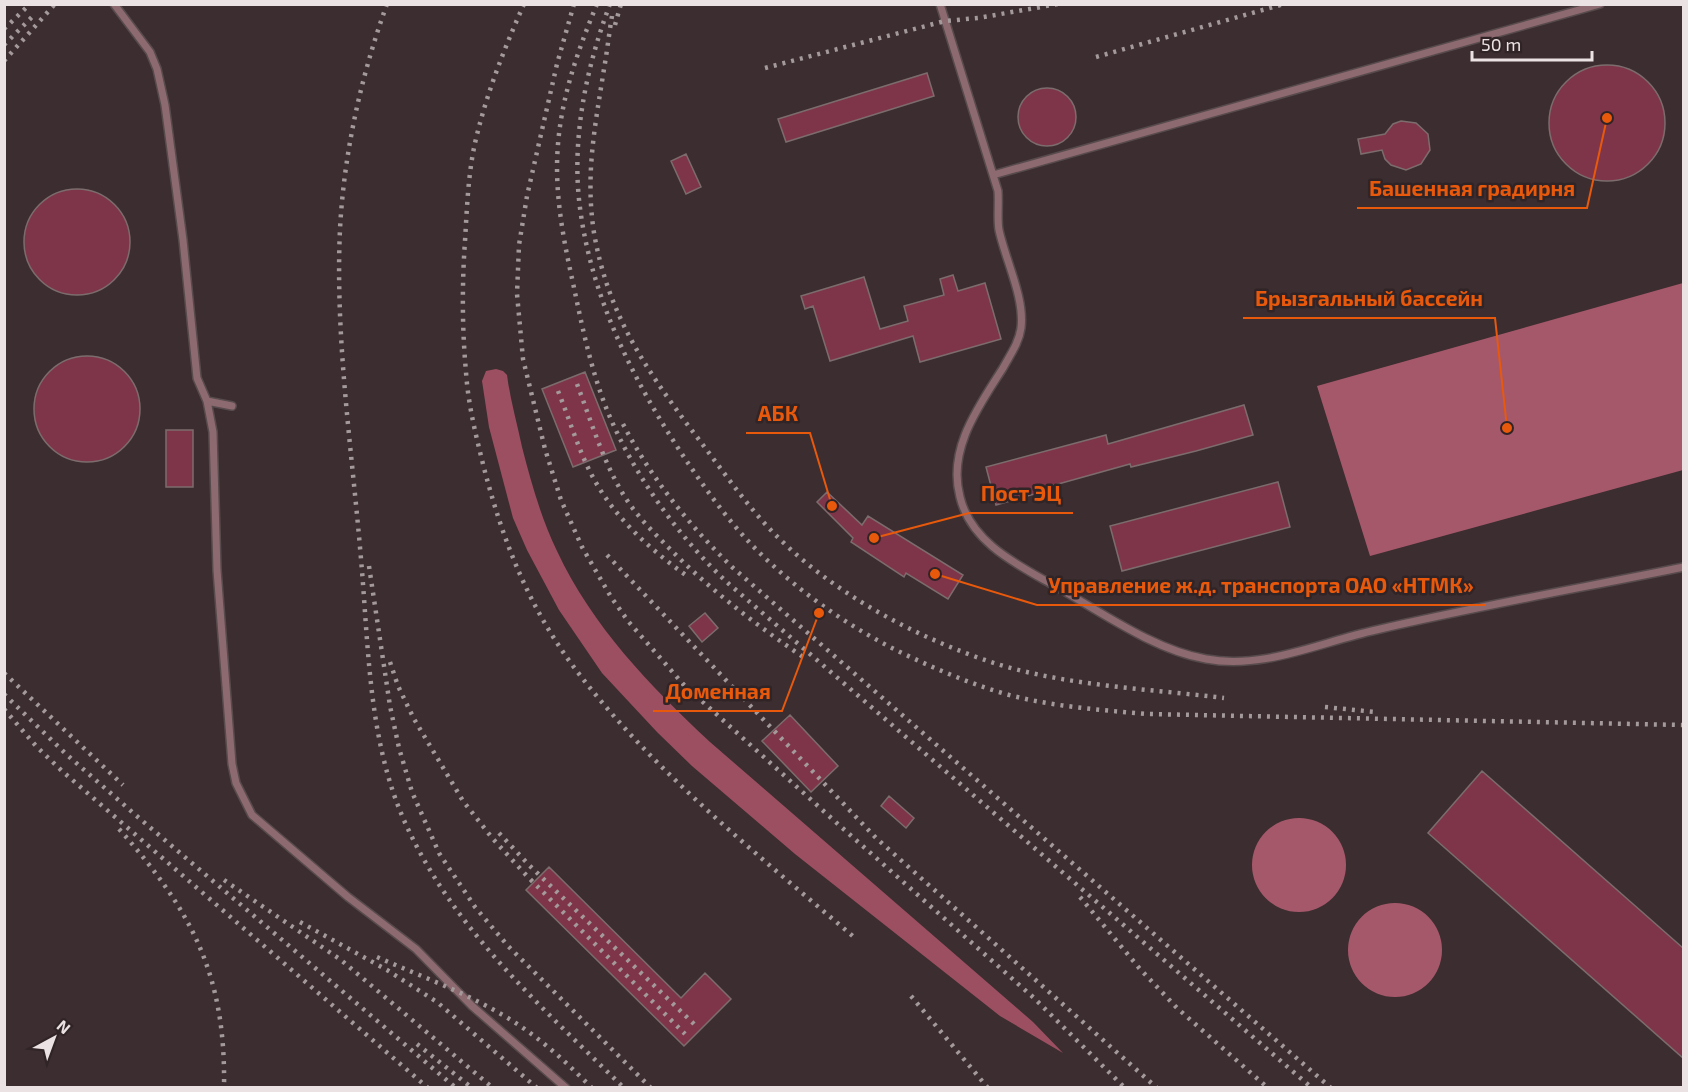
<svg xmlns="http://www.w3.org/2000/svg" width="1688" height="1092" font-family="'Exo 2',sans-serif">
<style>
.forest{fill:#9d4f62}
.water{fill:#a6586b}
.building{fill:#7f3549;stroke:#7c6c6e;stroke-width:1.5}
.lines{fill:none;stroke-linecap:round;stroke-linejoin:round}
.lane-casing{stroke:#584b4d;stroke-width:10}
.lane{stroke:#8d6970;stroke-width:7}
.rail{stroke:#a4999b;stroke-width:4.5;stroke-dasharray:3 6;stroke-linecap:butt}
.leader{fill:none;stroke:#e8590c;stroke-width:2}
.callout-dot{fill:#e8590c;stroke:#312427;stroke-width:2}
.callout-label{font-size:21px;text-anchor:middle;font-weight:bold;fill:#e8590c;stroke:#312427;stroke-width:5;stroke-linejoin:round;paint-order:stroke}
</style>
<rect width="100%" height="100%" fill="#3c2e30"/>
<path class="forest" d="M 496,369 L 503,371 L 507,375 C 510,399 517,423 522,447 C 531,482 541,518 557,551 C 592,626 650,686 710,742 L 1033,1022 L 1063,1053 L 1000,1016 L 795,854 L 692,766 L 657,732 L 602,673 L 559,610 L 527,550 L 513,518 L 489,427 L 482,381 L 486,371 Z"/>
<path class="water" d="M 1683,283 L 1683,470 L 1370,556 L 1317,386 Z
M1252 865a47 47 0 1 1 94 0a47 47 0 1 1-94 0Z
M1348 950a47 47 0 1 1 94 0a47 47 0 1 1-94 0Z"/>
<path class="building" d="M1549 123a58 58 0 1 1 116 0a58 58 0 1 1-116 0Z
M 927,73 L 934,96 L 786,142 L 778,119 Z
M1018 117a29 29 0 1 1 58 0a29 29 0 1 1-58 0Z
M 1401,121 L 1416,123 L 1428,134 L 1430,150 L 1421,164 L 1406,170 L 1391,165 L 1385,159 L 1382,150 L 1361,154 L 1358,139 L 1385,134 L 1393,124 Z
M 686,154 L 701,187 L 686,194 L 671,161 Z
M24 242a53 53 0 1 1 106 0a53 53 0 1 1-106 0Z
M 953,275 L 958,291 L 985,283 L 1001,339 L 920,362 L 913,336 L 830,361 L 813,306 L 805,309 L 801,296 L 864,277 L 880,329 L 908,321 L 904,306 L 944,295 L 940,279 Z
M34 409a53 53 0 1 1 106 0a53 53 0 1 1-106 0Z
M 585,372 L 616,450 L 573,467 L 542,389 Z
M 1244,405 L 1253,435 L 1196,451 L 1131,467 L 1130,464 L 1051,486 L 1052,489 L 996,505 L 986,467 L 1106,435 L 1108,444 Z
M 166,430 L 193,430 L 193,487 L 166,487 Z
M 1278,482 L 1290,527 L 1122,571 L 1110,526 Z
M 827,492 L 862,525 L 868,516 L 963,575 L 948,599 L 906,573 L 904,577 L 851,542 L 853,538 L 817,502 Z
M 705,613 L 718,628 L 702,642 L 689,626 Z
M 790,715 L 838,766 L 811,792 L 762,741 Z
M 1482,771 L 1683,948 L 1683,1058 L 1428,833 Z
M 889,796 L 914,818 L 906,828 L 881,806 Z
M 549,867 L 681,998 L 705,973 L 731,999 L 684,1046 L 526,890 Z"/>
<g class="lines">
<defs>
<path id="lane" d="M 114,4 L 150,52 L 157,69 L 165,105 L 183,240 L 197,378 L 207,401 L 213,432 L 217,570 L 232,764 L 236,783 L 252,815 L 348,897 L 416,949 L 472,1006 L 566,1088
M 940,4 L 998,191 C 999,203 997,220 999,230 C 1005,259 1025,298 1021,328 C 1019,343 1010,355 1003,368 C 979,406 947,449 960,497 C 971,543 1018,565 1055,586 C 1101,612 1154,650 1206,659 C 1264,670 1320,642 1376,630 C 1478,606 1581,588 1684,567
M 993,175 L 1600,4
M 207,401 L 232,406"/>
</defs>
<use href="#lane" class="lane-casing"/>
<use href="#lane" class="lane"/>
<path class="rail" d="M 387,4 C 361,76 344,153 340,229 C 335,339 352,450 361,559 C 369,650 368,747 409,831 C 458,934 544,1009 624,1088
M 524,4 C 504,49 486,95 475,143 C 468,175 467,208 465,241 C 462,284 462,328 466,372 C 468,404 476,436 484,468 C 503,541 528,605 573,666 C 651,770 757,854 855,938
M 574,4 L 557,64 L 527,196 L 519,245 L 517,294 L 523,359 L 545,449 L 561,500 L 582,547 L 611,597 L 628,621 L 683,684 L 839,825 L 1034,998 L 1125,1088
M 597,4 C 578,50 562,95 558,144 C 554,191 563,238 573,283 C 582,326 591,370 607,410 C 633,474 679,538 729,584 L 1312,1088
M 610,4 C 586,68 571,140 580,208 C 592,301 636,386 688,463 C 711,497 736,531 766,559 C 806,597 853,629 902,653 C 938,670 975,686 1013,696 C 1057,707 1102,710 1147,714 L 1684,725
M 612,16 C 609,34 607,52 604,69 C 595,126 585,175 594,233 C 608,313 643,365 690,428 C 715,460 738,494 766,525 C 826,590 913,637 997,664 C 1069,686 1150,689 1224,698
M 615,25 L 621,4
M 4,29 L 30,4
M 4,45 L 33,16
M 1096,57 L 1284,4
M 4,61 L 55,4
M 765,68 L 945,21 L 978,18 L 1058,4
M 577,384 C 591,421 603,461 623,494 C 635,514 652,531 668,547 C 709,589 755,624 803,657
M 558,391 C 570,420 579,453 595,481 C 617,520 651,550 687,576
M 623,424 C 651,478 689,525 732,567 L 1331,1088
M 607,555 L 876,838 L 1157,1088
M 369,566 L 390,706 L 399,748 L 412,792 L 439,853 L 475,907 L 508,946 L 651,1088
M 390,662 L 398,686 L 414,719 L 463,801 L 493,839 L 527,876 L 685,1034
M 4,673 L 123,785
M 4,694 L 66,754 L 139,818 L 456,1088
M 1325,707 L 1375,712
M 4,709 L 36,746 L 62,771 L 428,1088
M 119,829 C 192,911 226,975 224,1088
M 499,833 L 529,865 L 694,1024
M 224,880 L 341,960 L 493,1088
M 1080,897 L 1140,969 L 1177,1008 L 1268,1088
M 300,922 L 387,970 L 437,1002 L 537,1088
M 377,957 C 427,979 481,998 526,1030 C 550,1047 571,1067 592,1088
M 911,996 L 988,1088
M 417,1044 L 472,1088"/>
</g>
<path class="leader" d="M1607 118L1587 208H1357M1507 428L1495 318H1243M832 506L810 433H746M874 538L969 513H1073M935 574L1037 605H1486M819 613L782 711H653"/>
<g class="callout-dot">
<circle cx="1607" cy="118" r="6"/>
<circle cx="1507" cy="428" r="6"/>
<circle cx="832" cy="506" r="6"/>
<circle cx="874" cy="538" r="6"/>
<circle cx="935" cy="574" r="6"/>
<circle cx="819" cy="613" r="6"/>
</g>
<g class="callout-label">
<text x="1472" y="196">Башенная градирня</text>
<text x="1369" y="306">Брызгальный бассейн</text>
<text x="778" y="421">АБК</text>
<text x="1021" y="501">Пост ЭЦ</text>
<text x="1261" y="593">Управление ж.д. транспорта ОАО «НТМК»</text>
<text x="718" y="699">Доменная</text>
</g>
<rect width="1688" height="1092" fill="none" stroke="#ebe2e4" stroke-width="12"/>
<g transform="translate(54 1038) rotate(41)" stroke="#312427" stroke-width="4.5" paint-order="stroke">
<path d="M0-4.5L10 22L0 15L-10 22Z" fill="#ebe2e4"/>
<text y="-9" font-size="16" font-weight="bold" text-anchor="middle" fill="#ebe2e4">N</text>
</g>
<path d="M1472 51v9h120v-9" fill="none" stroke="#ebe2e4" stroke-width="3"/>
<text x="1481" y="51" font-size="18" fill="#ebe2e4" stroke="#312427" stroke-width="4.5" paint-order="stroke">50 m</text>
</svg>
